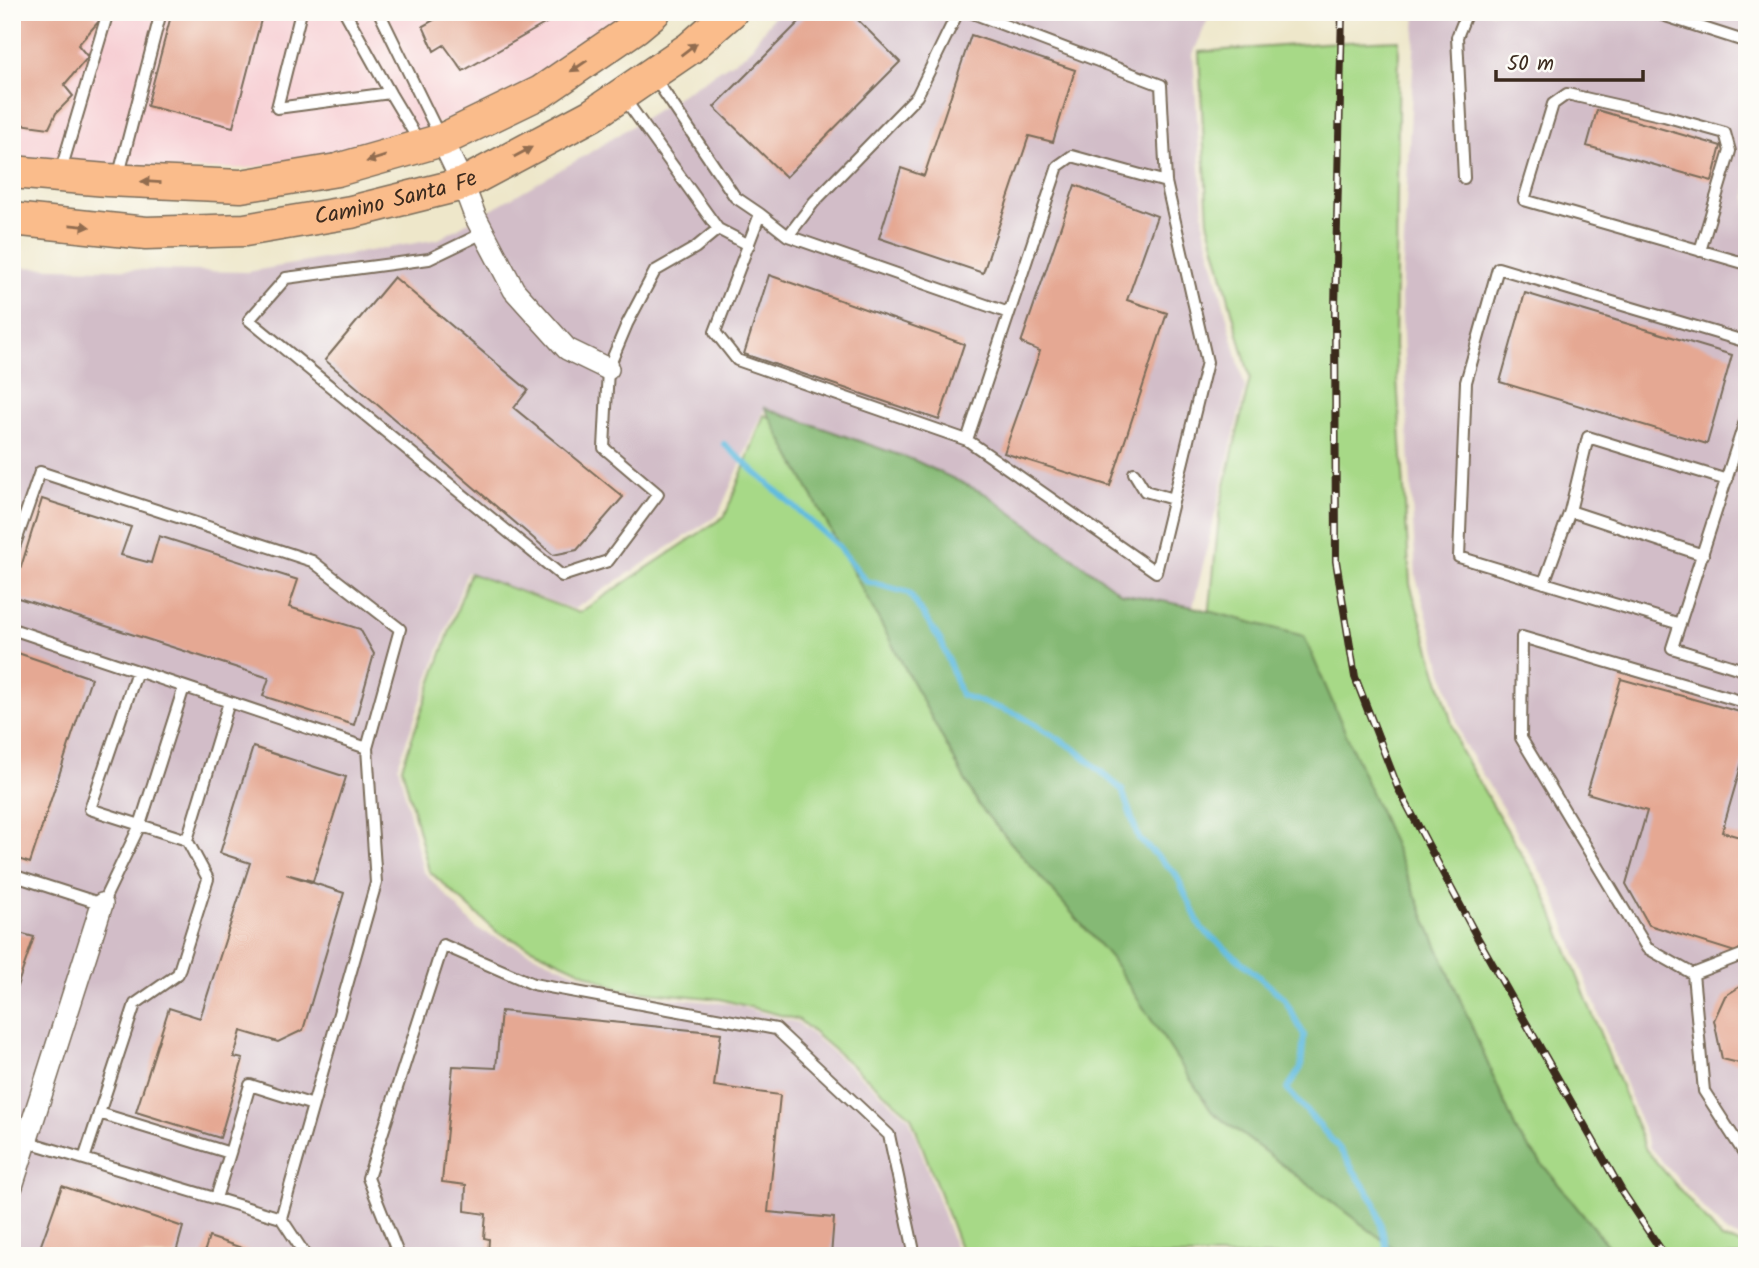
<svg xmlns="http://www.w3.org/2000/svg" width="1759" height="1268" font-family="Kalam,sans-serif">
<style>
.built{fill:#f7cfd4}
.industrial{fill:#d2bdc8}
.green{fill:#a7d987;stroke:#718252;stroke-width:2}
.forest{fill:#85b974;stroke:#607249;stroke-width:2}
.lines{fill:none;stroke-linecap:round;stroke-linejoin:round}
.stream{stroke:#61bbdf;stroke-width:6}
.building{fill:#e5a893}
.service-casing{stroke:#7a6c5a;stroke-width:14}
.minor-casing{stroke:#7a6c5a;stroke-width:24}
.primary-casing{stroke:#7a6c5a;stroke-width:35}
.service{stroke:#fff;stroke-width:10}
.minor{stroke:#fff;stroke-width:21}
.primary{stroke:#fabc8b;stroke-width:32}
.rail-casing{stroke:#3b2a1e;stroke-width:8}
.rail{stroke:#fdfcf7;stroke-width:5;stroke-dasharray:16;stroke-linecap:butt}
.oneway{fill:#916c4f}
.labels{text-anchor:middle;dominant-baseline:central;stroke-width:7;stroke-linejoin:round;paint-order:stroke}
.street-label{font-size:23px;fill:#3b2a1e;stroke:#fdfcf7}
</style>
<rect width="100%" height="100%" fill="#fdfcf7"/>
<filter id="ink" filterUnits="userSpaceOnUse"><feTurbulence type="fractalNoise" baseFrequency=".0143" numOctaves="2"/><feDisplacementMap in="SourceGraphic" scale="14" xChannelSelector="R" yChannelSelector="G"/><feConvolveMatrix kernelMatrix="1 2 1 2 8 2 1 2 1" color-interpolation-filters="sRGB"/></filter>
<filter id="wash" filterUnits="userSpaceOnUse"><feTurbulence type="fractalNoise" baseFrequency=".00686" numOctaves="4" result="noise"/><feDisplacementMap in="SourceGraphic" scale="28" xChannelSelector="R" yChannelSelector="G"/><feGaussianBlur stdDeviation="1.57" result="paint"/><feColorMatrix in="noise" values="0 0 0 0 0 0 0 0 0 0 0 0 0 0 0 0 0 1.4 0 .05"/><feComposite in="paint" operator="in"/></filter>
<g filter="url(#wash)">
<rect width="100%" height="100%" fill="#eee7ca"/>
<path class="built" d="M 12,12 L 634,12 L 581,55 L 485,105 L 385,145 L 248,168 L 132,171 L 12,161 Z"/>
<path class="industrial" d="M 777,12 L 1211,12 L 1193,54 L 1204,227 L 1245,388 L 1193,607 L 1121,593 L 986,494 L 765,408 L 718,515 L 574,609 L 467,572 L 398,765 L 423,871 L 477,929 L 620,993 L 730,1004 L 798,1023 L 909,1118 L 958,1256 L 12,1256 L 12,267 L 247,272 L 439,239 L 586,155 L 747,53 Z
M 1416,12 L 1747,12 L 1747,1240 L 1727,1234 L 1650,1148 L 1552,891 L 1463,742 L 1416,577 L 1401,299 Z"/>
<path class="green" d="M 1399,40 L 1395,346 L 1410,584 L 1460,750 L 1545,894 L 1646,1150 L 1722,1239 L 1747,1245 L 1747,1256 L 963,1256 L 911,1116 L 799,1020 L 720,999 L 619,989 L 497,932 L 429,871 L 402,767 L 470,573 L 579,613 L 725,516 L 764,415 L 909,464 L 1116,595 L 1209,617 L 1220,507 L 1250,378 L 1208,221 L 1199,52 L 1323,43 Z"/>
<path class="forest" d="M 765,408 L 916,461 L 986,494 L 1121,593 L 1193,607 L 1304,636 L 1518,1134 L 1616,1256 L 1404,1256 L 1212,1112 L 1110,957 L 979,806 Z"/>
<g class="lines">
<path class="stream" d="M 724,444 L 837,545 L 866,581 L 909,593 L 942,643 L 961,695 L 1019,715 L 1075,749 L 1122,790 L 1139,839 L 1176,874 L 1201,928 L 1284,998 L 1304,1035 L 1301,1068 L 1287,1089 L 1339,1148 L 1375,1203 L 1389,1256"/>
</g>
<g id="blocks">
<path class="building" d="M 12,12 L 92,12 L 100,20 L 78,45 L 88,57 L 64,85 L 73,96 L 56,113 L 49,128 L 12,123 Z
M 172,12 L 263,12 L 233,127 L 147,106 Z
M 429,12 L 565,12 L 463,71 L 444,45 L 434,51 L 423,26 L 434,20 Z
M 809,12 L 850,12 L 900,62 L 786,177 L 714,107 Z
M 971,35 L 1075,70 L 1053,142 L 1029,136 L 983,273 L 879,238 L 901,168 L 924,176 Z
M 1597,110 L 1721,146 L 1712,181 L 1587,146 Z
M 1075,185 L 1157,216 L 1127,300 L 1167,313 L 1110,486 L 1004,453 L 1040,351 L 1021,343 Z
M 769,275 L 964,344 L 939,420 L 744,354 Z
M 394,277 L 528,390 L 514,408 L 623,497 L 577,550 L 553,555 L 325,360 Z
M 1525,293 L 1732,355 L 1707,444 L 1500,382 Z
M 42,499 L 131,527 L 121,555 L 151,563 L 159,536 L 298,580 L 289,607 L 360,629 L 374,654 L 354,725 L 263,696 L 269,678 L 12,596 Z
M 12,651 L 91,678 L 30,863 L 12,857 Z
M 1621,679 L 1747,714 L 1747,745 L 1722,832 L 1747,839 L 1747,944 L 1735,952 L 1649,925 L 1626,884 L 1647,811 L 1587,793 Z
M 253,747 L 346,777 L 313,881 L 286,874 L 344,893 L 303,1030 L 278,1042 L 241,1031 L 234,1057 L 243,1059 L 220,1138 L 136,1112 L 169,1008 L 200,1018 L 250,863 L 220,853 Z
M 12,931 L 34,937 L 13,998 L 12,998 Z
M 1747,982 L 1747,1065 L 1722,1059 L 1714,1020 L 1725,996 Z
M 501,1011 L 721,1033 L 714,1086 L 780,1095 L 768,1212 L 834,1218 L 831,1256 L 488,1256 L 489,1239 L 484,1238 L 486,1214 L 465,1211 L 466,1185 L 442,1182 L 453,1066 L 496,1068 Z
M 62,1186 L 183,1227 L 175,1256 L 37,1256 Z
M 209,1237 L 263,1255 L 263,1256 L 203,1256 Z"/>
</g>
</g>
<g filter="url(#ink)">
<use href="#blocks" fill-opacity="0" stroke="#7a6c5a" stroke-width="2"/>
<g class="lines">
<defs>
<path id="service" d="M 301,12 L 277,108 L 390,93 L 420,143
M 345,12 L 390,93
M 379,12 L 441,139
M 958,12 L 917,96 L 814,202 L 788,236 L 760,214 L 715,332 L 737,360 L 967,440
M 970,12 L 1161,85 L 1166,182 L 1207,362 L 1156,572 L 967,440 L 1058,166 L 1072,156 L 1166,182
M 1653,12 L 1747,42
M 654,77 L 735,197 L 760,214
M 624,98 L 718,229
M 60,173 L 108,12
M 118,178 L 161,12
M 1464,178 L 1457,37 L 1467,12
M 483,233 L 429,259 L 286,278 L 249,320 L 562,576 L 608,561 L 658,494 L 604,448 L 608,369 L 627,324 L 655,271 L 695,248 L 718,229 L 749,245
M 788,236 L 1009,313
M 1700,251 L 1730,151 L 1725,133 L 1664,116 L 1567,94 L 1553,104 L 1524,200 L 1747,264
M 1747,415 L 1672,648 L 1747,671
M 1134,473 L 1145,491 L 1173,499
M 1570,511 L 1588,437 L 1727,480
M 12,553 L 40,472 L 312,561 L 400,629 L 367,748 L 376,883 L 281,1218 L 306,1256
M 1544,583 L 1570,511 L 1703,555
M 1680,624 L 1459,557 L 1466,382 L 1498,268 L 1747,342
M 12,629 L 367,748
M 137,671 L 90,809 L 187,840 L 229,702
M 1747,703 L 1522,637 L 1521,738 L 1647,948 L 1693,974 L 1704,1091 L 1744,1153 L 1747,1154
M 187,840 L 208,879 L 178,974 L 135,1004 L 84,1159 L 281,1218
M 12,875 L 102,904 L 140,825 L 184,687
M 1693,974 L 1747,953
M 99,1113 L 230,1153 L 216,1198
M 12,1137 L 84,1159
M 230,1153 L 250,1085 L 313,1105
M 399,1256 L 368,1178 L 443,945 L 533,984 L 776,1029 L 889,1135 L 915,1256"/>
<path id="minor" d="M 442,140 L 463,184 L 475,216 L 514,290 L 567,349 L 608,369
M 12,1186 L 102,904"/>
<g id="primary">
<path d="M 12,172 L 107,180 L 241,186 L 337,170 L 442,140 L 541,92 L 636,27 L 654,12"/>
<path id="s1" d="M 12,219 L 146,233 L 245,230 L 351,212 L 463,184 L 592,115 L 690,48 L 731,12"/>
</g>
</defs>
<use href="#service" class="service-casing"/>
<use href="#minor" class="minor-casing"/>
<use href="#primary" class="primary-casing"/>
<use href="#service" class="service"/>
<use href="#minor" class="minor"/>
<use href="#primary" class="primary"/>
<defs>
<path id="rail" d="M 1342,12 L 1335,308 L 1336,561 L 1355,677 L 1398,788 L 1477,937 L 1623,1193 L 1665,1256"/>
</defs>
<use href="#rail" class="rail-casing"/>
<use href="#rail" class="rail"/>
</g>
<defs><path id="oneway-solid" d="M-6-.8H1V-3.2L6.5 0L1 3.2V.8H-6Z" transform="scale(1.75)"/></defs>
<g class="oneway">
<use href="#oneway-solid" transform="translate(689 49) rotate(-37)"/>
<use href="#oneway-solid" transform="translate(579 66) rotate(146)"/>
<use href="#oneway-solid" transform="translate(523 152) rotate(-28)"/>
<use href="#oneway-solid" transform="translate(376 159) rotate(163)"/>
<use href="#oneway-solid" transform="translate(151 182) rotate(-177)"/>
<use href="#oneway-solid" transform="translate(80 226) rotate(6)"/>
</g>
</g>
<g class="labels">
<g class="street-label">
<text stroke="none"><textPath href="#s1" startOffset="388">Camino Santa Fe</textPath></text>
</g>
</g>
<rect width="1759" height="1268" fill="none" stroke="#fdfcf7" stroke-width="42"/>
<path d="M1496 70v10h147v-10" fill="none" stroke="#3b2a1e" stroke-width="3.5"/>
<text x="1507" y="70" font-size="21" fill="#3b2a1e" stroke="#fdfcf7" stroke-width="5" paint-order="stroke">50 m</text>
</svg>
